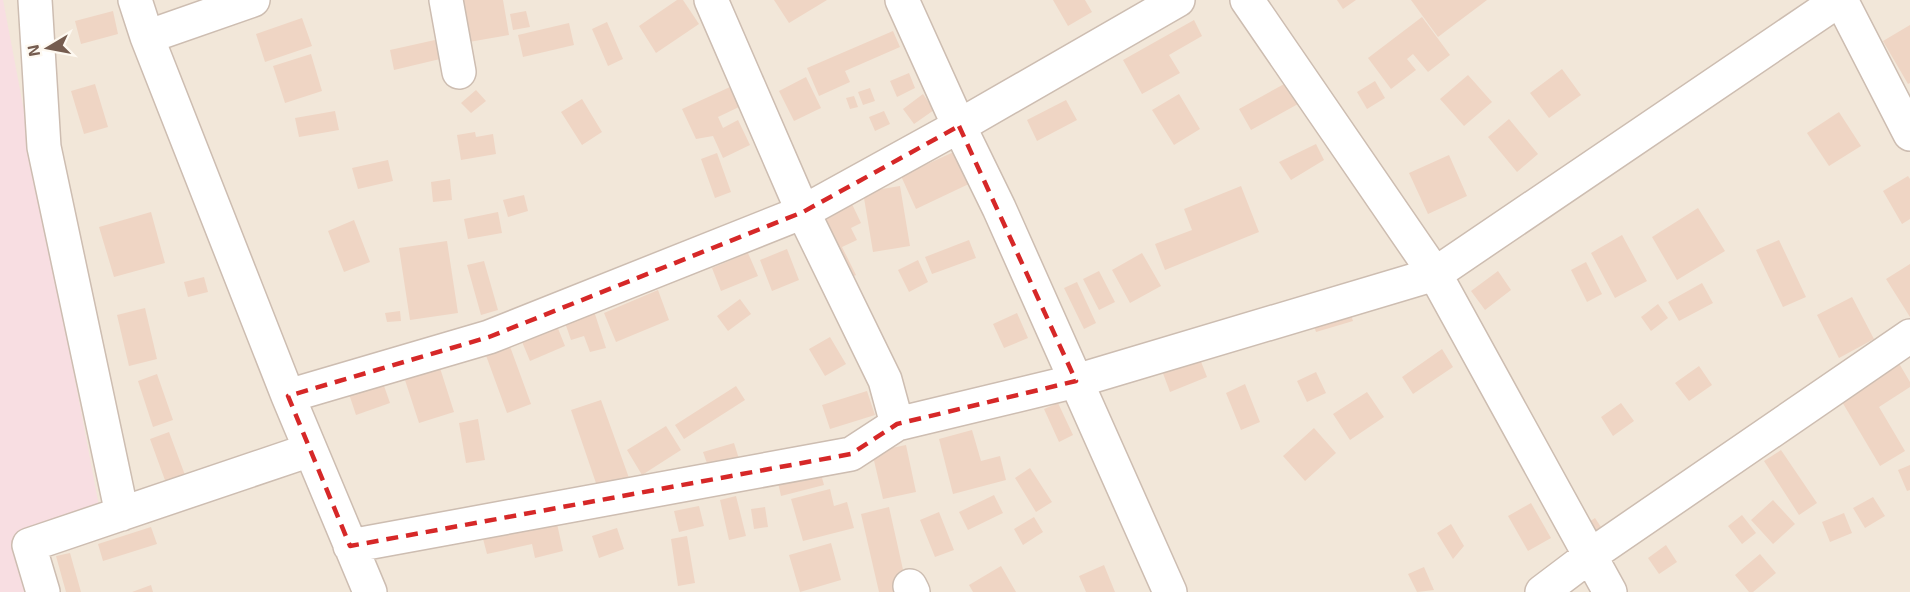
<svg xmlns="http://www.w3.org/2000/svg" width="1910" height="592" font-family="'Exo 2',sans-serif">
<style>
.residential{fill:#f2e7d9}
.medical{fill:#f8dee2}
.building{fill:#efd5c4}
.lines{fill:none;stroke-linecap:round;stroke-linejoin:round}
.minor-casing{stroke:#cdbdb1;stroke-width:36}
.minor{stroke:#fff;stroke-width:33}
.marked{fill:none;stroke:#d62828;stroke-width:4.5;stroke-dasharray:12 8;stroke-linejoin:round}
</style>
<rect width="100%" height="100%" fill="#fbf5ea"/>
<path class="residential" d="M 0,0 L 1910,0 L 1910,592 L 0,592 Z"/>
<path class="medical" d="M 0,0 L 3,0 L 99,506 L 14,539 L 31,592 L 0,592 Z"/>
<path class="building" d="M 462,0 L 503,0 L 509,35 L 469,42 Z
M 677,0 L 683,0 L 699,24 L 656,53 L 639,26 Z
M 774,0 L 827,0 L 789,23 Z
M 1053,0 L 1085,0 L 1092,12 L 1068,26 Z
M 1337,0 L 1356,0 L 1343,9 Z
M 1411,0 L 1487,0 L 1438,37 Z
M 113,11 L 118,34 L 81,44 L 75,21 Z
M 526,11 L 530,27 L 513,30 L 510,14 Z
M 1422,17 L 1450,55 L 1428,72 L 1413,54 L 1407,59 L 1416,70 L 1391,89 L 1368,58 Z
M 302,18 L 312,46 L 265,62 L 256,34 Z
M 1194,20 L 1202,36 L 1169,55 L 1180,73 L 1142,94 L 1123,60 Z
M 607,22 L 623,59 L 608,66 L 592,29 Z
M 569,23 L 574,45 L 523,57 L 518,35 Z
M 1910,25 L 1910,83 L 1908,84 L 1883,41 Z
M 893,31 L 900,47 L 845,71 L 850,82 L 819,96 L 807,68 Z
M 435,40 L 440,59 L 394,70 L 390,50 Z
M 311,54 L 322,91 L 285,103 L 273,66 Z
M 1562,69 L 1581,95 L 1549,118 L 1530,93 Z
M 909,73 L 915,88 L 897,97 L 890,81 Z
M 1468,75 L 1492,102 L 1464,126 L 1440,99 Z
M 806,77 L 821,108 L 794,121 L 779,91 Z
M 1375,81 L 1385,98 L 1367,109 L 1357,92 Z
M 1286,83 L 1298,104 L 1251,130 L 1239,109 Z
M 95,84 L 108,127 L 84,134 L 71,91 Z
M 730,87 L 739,107 L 718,117 L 723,128 L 738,120 L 750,145 L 723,158 L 713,136 L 696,139 L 682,109 Z
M 870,88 L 875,101 L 863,105 L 858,92 Z
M 476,90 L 486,101 L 471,113 L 461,103 Z
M 923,94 L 934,110 L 914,124 L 903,109 Z
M 1179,94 L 1200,129 L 1174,145 L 1152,110 Z
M 854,96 L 858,107 L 850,109 L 846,98 Z
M 582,99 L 602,132 L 582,145 L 561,112 Z
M 1066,100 L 1077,120 L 1037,141 L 1027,120 Z
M 335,111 L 339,130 L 299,137 L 295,118 Z
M 884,111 L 890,124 L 875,131 L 869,117 Z
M 1839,112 L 1861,146 L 1829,166 L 1807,133 Z
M 1509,119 L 1538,154 L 1517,172 L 1488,137 Z
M 475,132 L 476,137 L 493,134 L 496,154 L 461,160 L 457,135 Z
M 1316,144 L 1324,160 L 1291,180 L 1279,162 Z
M 958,150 L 973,182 L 916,209 L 901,176 Z
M 717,153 L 731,192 L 715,198 L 701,159 Z
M 1449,155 L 1467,196 L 1428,214 L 1409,173 Z
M 388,160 L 393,181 L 358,189 L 352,168 Z
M 1908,176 L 1910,179 L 1910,219 L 1902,224 L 1883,191 Z
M 450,179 L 452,200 L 433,202 L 431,182 Z
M 900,186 L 910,246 L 873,252 L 863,192 Z
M 1241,186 L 1259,232 L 1165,270 L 1155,244 L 1192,230 L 1184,209 Z
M 524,195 L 528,211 L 508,217 L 503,200 Z
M 851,202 L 861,223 L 851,228 L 857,240 L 842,247 L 856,275 L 846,280 L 816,219 Z
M 1698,208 L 1725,251 L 1677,280 L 1652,237 Z
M 151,212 L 165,263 L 114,277 L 99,227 Z
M 498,212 L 502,233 L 468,239 L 464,219 Z
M 354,220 L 370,262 L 344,272 L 328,231 Z
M 1622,235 L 1647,281 L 1615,298 L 1591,253 Z
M 969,240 L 976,258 L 932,274 L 925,257 Z
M 1779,240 L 1806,297 L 1783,307 L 1756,250 Z
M 447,241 L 458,313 L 410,320 L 399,248 Z
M 787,249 L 799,280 L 772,291 L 760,260 Z
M 748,253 L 758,276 L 721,291 L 712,268 Z
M 1142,253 L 1161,286 L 1130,303 L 1112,270 Z
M 918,260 L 928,282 L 909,292 L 898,270 Z
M 484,261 L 498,310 L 481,315 L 467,265 Z
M 1586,262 L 1602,294 L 1587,302 L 1571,270 Z
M 1910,264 L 1910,317 L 1886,279 Z
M 1099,271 L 1115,302 L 1099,310 L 1083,279 Z
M 1498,271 L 1511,290 L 1485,310 L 1471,291 Z
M 204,277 L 208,292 L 188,297 L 184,282 Z
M 1077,282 L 1096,323 L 1084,329 L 1064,288 Z
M 1702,283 L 1713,303 L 1679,321 L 1668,302 Z
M 658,290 L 669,320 L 616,342 L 604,313 Z
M 1852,297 L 1874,339 L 1839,358 L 1817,315 Z
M 740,299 L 751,314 L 728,331 L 717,316 Z
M 1658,304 L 1668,318 L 1651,331 L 1641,317 Z
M 592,305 L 606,348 L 590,352 L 584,336 L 571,340 L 562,314 Z
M 1348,306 L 1353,321 L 1316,332 L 1311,316 Z
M 145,308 L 157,359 L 129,366 L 117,315 Z
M 400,311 L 401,321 L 387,322 L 385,313 Z
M 1017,313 L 1028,338 L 1004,348 L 993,324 Z
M 555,321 L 565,346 L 530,361 L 520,337 Z
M 830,337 L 846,364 L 825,376 L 809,349 Z
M 508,341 L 531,404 L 507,413 L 484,350 Z
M 1442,349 L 1453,367 L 1413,394 L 1402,377 Z
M 1198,354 L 1207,377 L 1170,392 L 1161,368 Z
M 1897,360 L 1910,382 L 1910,387 L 1879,407 L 1905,451 L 1880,466 L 1838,395 Z
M 1699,366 L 1712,385 L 1689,401 L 1675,383 Z
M 440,368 L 454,412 L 419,423 L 405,380 Z
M 1316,372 L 1326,393 L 1307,402 L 1297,381 Z
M 157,374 L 173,420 L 153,427 L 138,381 Z
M 383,383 L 390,403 L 356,415 L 349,394 Z
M 1245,384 L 1260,422 L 1241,430 L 1226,393 Z
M 736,386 L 745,400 L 684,439 L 675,425 Z
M 867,391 L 875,415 L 830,429 L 822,405 Z
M 1367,392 L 1384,417 L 1350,440 L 1333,414 Z
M 601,400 L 629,478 L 598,489 L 571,410 Z
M 1058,403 L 1073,435 L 1059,442 L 1044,409 Z
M 1621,403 L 1634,421 L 1613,436 L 1601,417 Z
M 478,419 L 485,460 L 466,463 L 459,423 Z
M 666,426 L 681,450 L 642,475 L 627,450 Z
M 1314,428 L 1336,453 L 1305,481 L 1283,456 Z
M 972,430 L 981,461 L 1000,456 L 1006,480 L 953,494 L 939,439 Z
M 169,432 L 185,475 L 166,483 L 150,439 Z
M 734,443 L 739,459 L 709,469 L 703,452 Z
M 906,445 L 916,492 L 883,499 L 872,452 Z
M 1781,450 L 1817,503 L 1799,515 L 1764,461 Z
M 1910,465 L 1910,490 L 1907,491 L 1898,470 Z
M 819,467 L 824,485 L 781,496 L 777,478 Z
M 1030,468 L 1052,502 L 1036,512 L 1015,478 Z
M 830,489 L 834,506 L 847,502 L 854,528 L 803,541 L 791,499 Z
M 994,495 L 1003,513 L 968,530 L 959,512 Z
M 736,496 L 746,536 L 729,540 L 720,500 Z
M 1873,497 L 1885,516 L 1865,528 L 1853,508 Z
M 1773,500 L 1795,524 L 1773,544 L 1751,520 Z
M 1531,503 L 1551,538 L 1528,551 L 1508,516 Z
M 699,506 L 704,526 L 679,532 L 674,511 Z
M 765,507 L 768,527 L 754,529 L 751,509 Z
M 889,507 L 908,592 L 879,592 L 861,514 Z
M 939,512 L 954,550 L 935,557 L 920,520 Z
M 1844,513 L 1852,533 L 1830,542 L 1822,522 Z
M 1742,515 L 1756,533 L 1742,544 L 1728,526 Z
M 1034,517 L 1043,532 L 1023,545 L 1014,529 Z
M 1595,518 L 1605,533 L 1591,542 L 1581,527 Z
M 556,519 L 563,551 L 535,558 L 532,544 L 487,554 L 482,535 Z
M 1451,524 L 1464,546 L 1453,559 L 1437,533 Z
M 151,527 L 157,544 L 103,561 L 98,544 Z
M 617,528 L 624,549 L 599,558 L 592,536 Z
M 687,536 L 695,583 L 678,586 L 671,539 Z
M 831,543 L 841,580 L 800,592 L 789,555 Z
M 1666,545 L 1677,562 L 1659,574 L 1648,558 Z
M 70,553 L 81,592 L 66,592 L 56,556 Z
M 1760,554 L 1776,573 L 1753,592 L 1749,592 L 1735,575 Z
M 1104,565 L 1115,592 L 1086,592 L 1079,576 Z
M 1001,566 L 1016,592 L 973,592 L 969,585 Z
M 1424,567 L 1434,590 L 1417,592 L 1408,574 Z
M 151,585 L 153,592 L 132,592 Z"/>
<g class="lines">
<defs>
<path id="minor" d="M 35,0 L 44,147 L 122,514
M 135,0 L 147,37 L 288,396 L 370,592
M 446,0 L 459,72
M 711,0 L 803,212 L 885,380 L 897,424
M 902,0 L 959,126 L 999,208 L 1170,592
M 1247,0 L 1435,274 L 1610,592
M 1841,0 L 1910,134
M 147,37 L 253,0
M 288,396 L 489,337 L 803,212 L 959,126 L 1178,0
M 350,546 L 851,454 L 897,424 L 1076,381 L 1435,274 L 1839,0
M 910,586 L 913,592
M 43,592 L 29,545 L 310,450
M 1542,592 L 1591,555 L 1910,336"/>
</defs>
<use href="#minor" class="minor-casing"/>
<use href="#minor" class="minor"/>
</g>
<path class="marked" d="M 959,126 L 1076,381 L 897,424 L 851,454 L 350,546 L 288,396 L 489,337 L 803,212 Z"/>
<g transform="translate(48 48) rotate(260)" stroke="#fef9f1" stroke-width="4.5" paint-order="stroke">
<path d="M0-4.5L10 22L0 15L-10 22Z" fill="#755c4f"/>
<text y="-9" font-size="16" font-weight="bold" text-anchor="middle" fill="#755c4f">N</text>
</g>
</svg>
